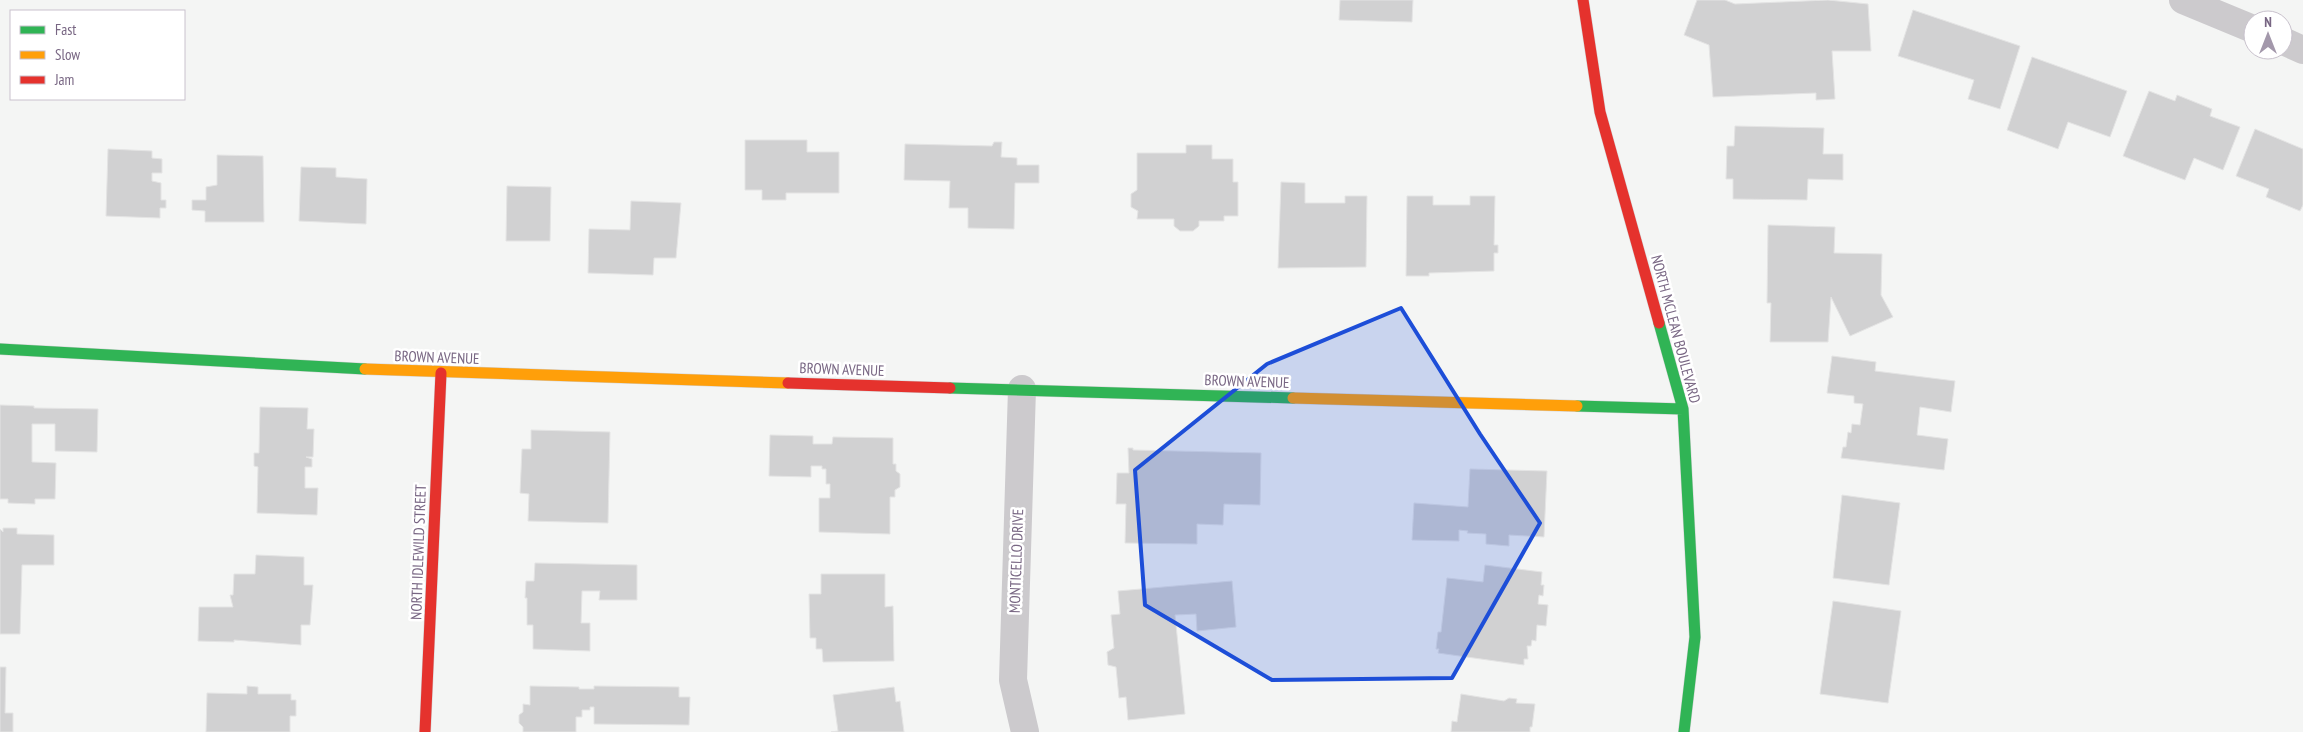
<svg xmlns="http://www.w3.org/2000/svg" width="2303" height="732" font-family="'PT Sans Narrow',sans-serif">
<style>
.building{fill:#d1d1d2;stroke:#e4e4e4}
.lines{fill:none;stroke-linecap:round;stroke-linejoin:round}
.fast-casing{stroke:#d2d2d3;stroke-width:12}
.slow-casing{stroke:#d2d2d3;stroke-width:12}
.jam-casing{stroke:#d2d2d3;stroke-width:12}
.street{stroke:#cccacd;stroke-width:28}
.fast{stroke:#30b455;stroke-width:11}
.slow{stroke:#ff9f0a;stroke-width:11}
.jam{stroke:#e5322d;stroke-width:11}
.marked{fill:#1d4ed8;fill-opacity:0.2;stroke:#1d4ed8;stroke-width:4;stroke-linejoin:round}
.labels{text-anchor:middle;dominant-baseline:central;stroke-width:5;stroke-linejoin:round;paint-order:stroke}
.street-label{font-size:15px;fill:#786683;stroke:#fff}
</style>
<rect width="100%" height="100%" fill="#f4f5f4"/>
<path class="building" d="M 1340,0 L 1413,0 L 1412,22 L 1339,20 Z
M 1697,0 L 1725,0 L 1735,4 L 1828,0 L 1868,4 L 1871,51 L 1832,51 L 1835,99 L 1816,100 L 1816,93 L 1713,97 L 1709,45 L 1684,35 Z
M 1913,10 L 2020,46 L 2000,109 L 1968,99 L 1974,80 L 1898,56 Z
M 2032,57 L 2127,91 L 2110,137 L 2068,122 L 2058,149 L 2007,130 Z
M 2149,91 L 2175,101 L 2177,95 L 2212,109 L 2210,116 L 2240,127 L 2223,170 L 2194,158 L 2185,180 L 2123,156 Z
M 1735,126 L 1824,128 L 1823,154 L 1843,154 L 1843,180 L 1808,179 L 1807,200 L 1733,199 L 1733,179 L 1726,179 L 1727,146 L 1734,146 Z
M 2255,129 L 2303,149 L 2303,205 L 2300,211 L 2266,197 L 2269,189 L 2236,176 Z
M 745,140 L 807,140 L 807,152 L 839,152 L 839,193 L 786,193 L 786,200 L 762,200 L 762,190 L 745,190 Z
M 994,142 L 1002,142 L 1001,157 L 1017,158 L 1017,165 L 1039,165 L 1039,183 L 1015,183 L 1014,229 L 968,228 L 968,208 L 949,208 L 950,181 L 904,180 L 905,144 L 992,146 Z
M 1186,145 L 1212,145 L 1212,159 L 1233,159 L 1233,182 L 1238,182 L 1238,216 L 1224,216 L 1224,221 L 1199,221 L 1199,226 L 1193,231 L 1180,231 L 1174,226 L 1174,219 L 1137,219 L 1138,211 L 1131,207 L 1131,194 L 1137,190 L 1137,153 L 1186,153 Z
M 108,149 L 152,151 L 152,158 L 162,159 L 162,173 L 152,173 L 152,181 L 161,183 L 161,200 L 166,200 L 166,208 L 160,208 L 160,218 L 106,216 Z
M 217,155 L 263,156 L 264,222 L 205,222 L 205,211 L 192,210 L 192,200 L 206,200 L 206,187 L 217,185 Z
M 301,167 L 336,168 L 336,177 L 367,179 L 366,224 L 299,221 Z
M 1281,182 L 1305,183 L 1305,203 L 1345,203 L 1345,196 L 1367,196 L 1366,267 L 1278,268 Z
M 507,186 L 551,187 L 550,241 L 506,241 Z
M 1407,196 L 1433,196 L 1433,205 L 1470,205 L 1470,196 L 1495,196 L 1494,245 L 1498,245 L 1498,253 L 1494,253 L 1494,271 L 1429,273 L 1429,276 L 1406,276 Z
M 631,201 L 681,203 L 676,258 L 654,258 L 653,275 L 588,273 L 589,229 L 630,230 Z
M 1768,225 L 1835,227 L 1834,253 L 1882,254 L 1881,295 L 1893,317 L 1850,336 L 1831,297 L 1828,342 L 1770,342 L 1771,303 L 1767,303 Z
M 1832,356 L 1876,362 L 1875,371 L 1955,381 L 1951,412 L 1920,407 L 1917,435 L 1948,439 L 1944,470 L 1841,458 L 1843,447 L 1846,447 L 1848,432 L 1851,433 L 1852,424 L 1860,425 L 1863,404 L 1854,403 L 1854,396 L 1827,393 Z
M 0,405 L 34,406 L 34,408 L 98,409 L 97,452 L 55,451 L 55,424 L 32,424 L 32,462 L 56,463 L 55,499 L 35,499 L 35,504 L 8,503 L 8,499 L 0,499 Z
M 260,407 L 308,408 L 307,429 L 314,429 L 313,457 L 306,457 L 312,459 L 312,467 L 305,467 L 305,488 L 318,488 L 317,515 L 257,513 L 258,467 L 254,466 L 254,453 L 259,453 Z
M 531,430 L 610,432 L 608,523 L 528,521 L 529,494 L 520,493 L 522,449 L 531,449 Z
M 770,435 L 813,436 L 813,444 L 832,444 L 833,437 L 893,438 L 893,464 L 896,464 L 896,471 L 900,474 L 900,487 L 895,490 L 895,497 L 890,497 L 890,534 L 819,532 L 819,498 L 830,498 L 830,484 L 826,484 L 826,469 L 822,469 L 822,466 L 811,466 L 811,477 L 769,476 Z
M 1128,448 L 1133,448 L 1133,450 L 1261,453 L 1260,505 L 1224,504 L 1223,525 L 1197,524 L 1197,544 L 1125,543 L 1126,504 L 1116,504 L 1117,473 L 1129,473 Z
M 1470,469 L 1547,471 L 1544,537 L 1509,535 L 1509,546 L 1486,544 L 1486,534 L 1467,533 L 1468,531 L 1459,530 L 1459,541 L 1412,540 L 1414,503 L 1468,507 Z
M 1842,495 L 1900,503 L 1889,585 L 1833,578 Z
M 3,528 L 17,528 L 17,534 L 54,535 L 54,565 L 22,565 L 20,634 L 0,634 L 0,529 L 3,532 Z
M 256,555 L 304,557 L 304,585 L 313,585 L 312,600 L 310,625 L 301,625 L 301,645 L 234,640 L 234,642 L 198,641 L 199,607 L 233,607 L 230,595 L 233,595 L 234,574 L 255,574 Z
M 535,563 L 637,565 L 637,600 L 599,600 L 600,591 L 582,591 L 581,623 L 590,623 L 590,651 L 533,649 L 533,625 L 527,625 L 527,598 L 525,598 L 526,581 L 534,581 Z
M 1485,565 L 1542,572 L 1541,585 L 1544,585 L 1543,596 L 1539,595 L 1538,604 L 1548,605 L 1546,626 L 1537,625 L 1536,641 L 1532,640 L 1531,646 L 1527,646 L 1528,659 L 1524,659 L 1524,665 L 1438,653 L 1439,649 L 1436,649 L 1438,632 L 1441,632 L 1447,578 L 1483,582 Z
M 821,574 L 885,574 L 885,607 L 893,606 L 894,661 L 823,662 L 822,649 L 816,649 L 816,638 L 810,638 L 809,594 L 821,594 Z
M 1232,581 L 1236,627 L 1197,631 L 1196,614 L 1175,615 L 1185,714 L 1128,720 L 1126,697 L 1119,698 L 1116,667 L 1108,665 L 1107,652 L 1114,648 L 1111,615 L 1120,614 L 1118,591 Z
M 1833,601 L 1901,611 L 1888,703 L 1820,694 Z
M 0,667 L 6,667 L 5,713 L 13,713 L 13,732 L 0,732 Z
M 247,686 L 258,687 L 258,694 L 291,694 L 291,700 L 296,700 L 296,716 L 290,716 L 290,732 L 206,732 L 207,693 L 247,694 Z
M 530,686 L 579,687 L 579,689 L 594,689 L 594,686 L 679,687 L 679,697 L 690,697 L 689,725 L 594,724 L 594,707 L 590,707 L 590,710 L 582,710 L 582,717 L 576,717 L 576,732 L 523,732 L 523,727 L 519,723 L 519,715 L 523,712 L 523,704 L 530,705 Z
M 894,687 L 896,702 L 900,701 L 904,732 L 831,732 L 838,731 L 833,695 Z
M 1461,694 L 1504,701 L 1509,698 L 1517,699 L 1516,703 L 1535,704 L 1532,727 L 1530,727 L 1530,732 L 1451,732 L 1452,721 L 1457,722 Z"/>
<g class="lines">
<defs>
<path id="fast" d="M 1659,323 L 1683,409 L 1695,637 L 1684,732
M 0,349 L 365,369
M 950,388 L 1293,398
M 1577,406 L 1683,409"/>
<path id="slow" d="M 365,369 L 788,383
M 1293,398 L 1577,406"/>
<path id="jam" d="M 1583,0 L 1600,112 L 1659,323
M 788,383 L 950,388
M 425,732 L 441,373"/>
</defs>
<use href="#fast" class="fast-casing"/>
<use href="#slow" class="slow-casing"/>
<use href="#jam" class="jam-casing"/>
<path class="street" d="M 2183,0 L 2253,29
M 2283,41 L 2303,50
M 1022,389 L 1013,680 L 1025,732"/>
<use href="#fast" class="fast"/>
<use href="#slow" class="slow"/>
<use href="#jam" class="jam"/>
</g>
<path class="marked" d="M 1401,308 L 1480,434 L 1540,523 L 1452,678 L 1272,680 L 1145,605 L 1135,470 L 1267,364 Z"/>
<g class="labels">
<g class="street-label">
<text transform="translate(1676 329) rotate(75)">NORTH MCLEAN BOULEVARD</text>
<text transform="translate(437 357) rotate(2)">BROWN AVENUE</text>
<text transform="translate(842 369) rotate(2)">BROWN AVENUE</text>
<text transform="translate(1247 381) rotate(2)">BROWN AVENUE</text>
<text transform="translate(418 552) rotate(-88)">NORTH IDLEWILD STREET</text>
<text transform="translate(1016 561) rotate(-88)">MONTICELLO DRIVE</text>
</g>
</g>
<rect x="10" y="10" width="175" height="90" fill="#ffffff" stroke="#c9c2cd"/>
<rect x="20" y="26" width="25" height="8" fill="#30b455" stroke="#c9c2cd"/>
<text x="55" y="35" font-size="15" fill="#786683">Fast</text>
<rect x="20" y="51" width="25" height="8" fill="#ff9f0a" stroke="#c9c2cd"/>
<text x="55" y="60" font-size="15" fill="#786683">Slow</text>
<rect x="20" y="76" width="25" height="8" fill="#e5322d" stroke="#c9c2cd"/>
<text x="55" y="85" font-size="15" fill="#786683">Jam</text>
<g transform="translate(2268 35)"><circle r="24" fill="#ffffff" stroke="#c9c2cd"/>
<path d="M0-4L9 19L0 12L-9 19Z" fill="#a398ab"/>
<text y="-8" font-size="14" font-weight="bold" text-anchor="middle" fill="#786683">N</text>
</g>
</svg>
